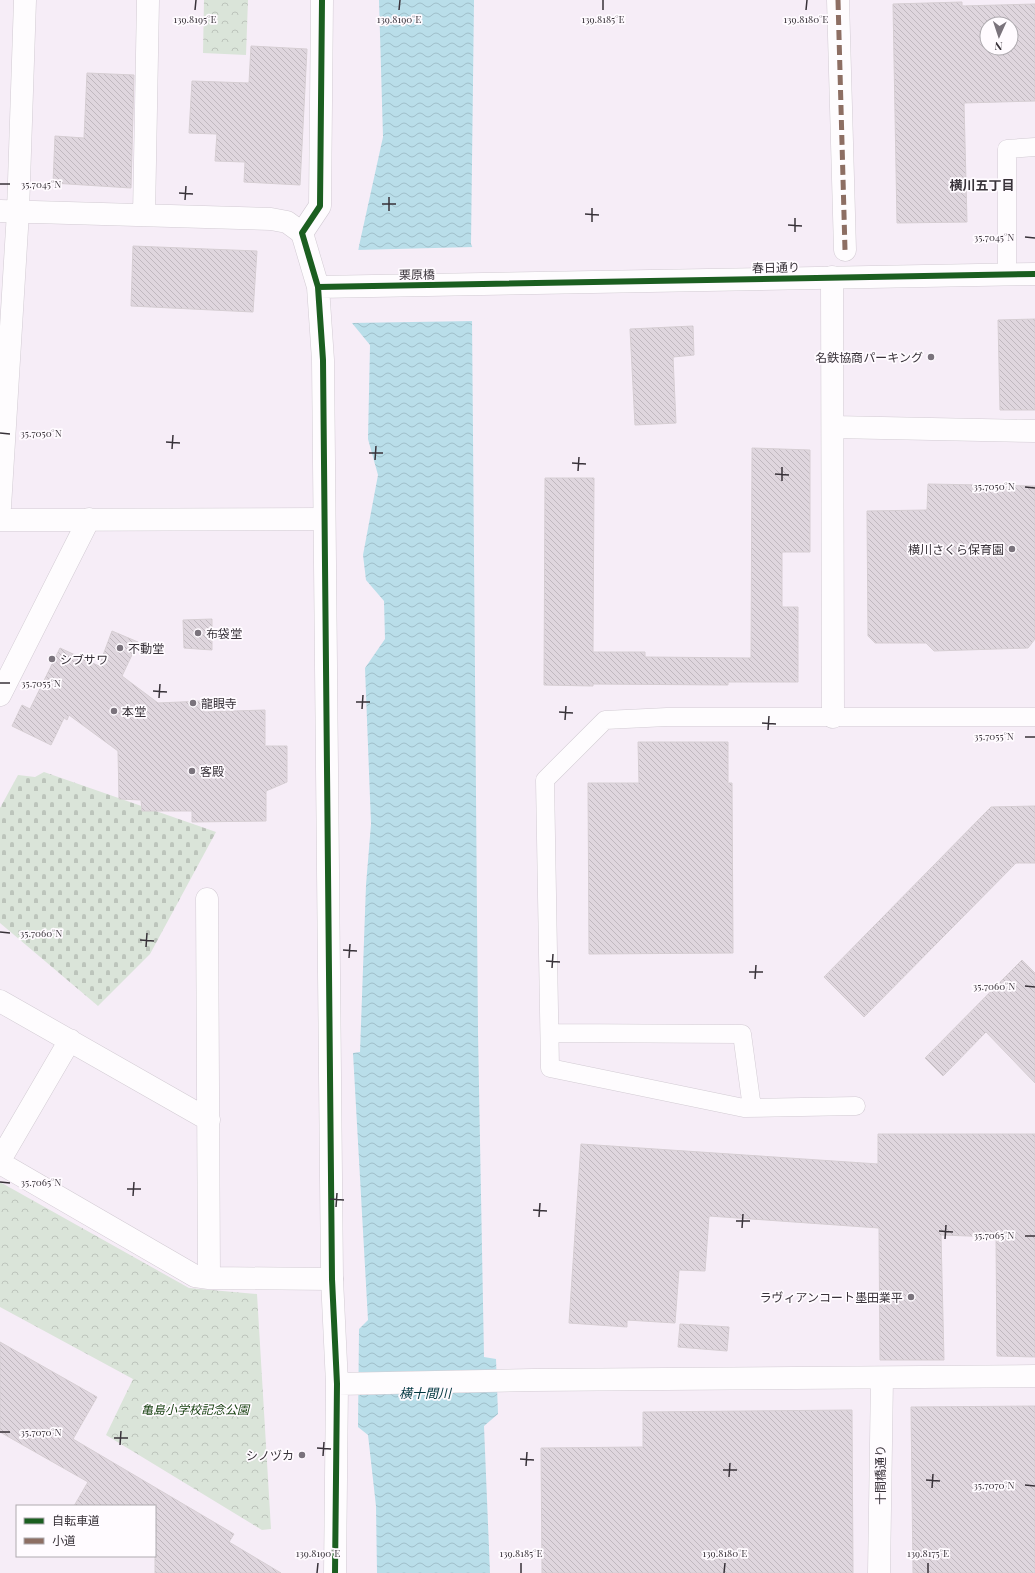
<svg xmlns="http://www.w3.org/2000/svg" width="1035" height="1573" font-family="'Playfair Display','Noto Sans JP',serif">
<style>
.cemetery{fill:url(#cemetery-stones)}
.park{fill:url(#park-crowns)}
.water{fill:url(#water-waves)}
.pier{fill:#f6edf7}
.building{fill:url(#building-back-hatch);stroke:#d6ced3;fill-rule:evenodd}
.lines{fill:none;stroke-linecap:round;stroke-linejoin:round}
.lane-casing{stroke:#d2cbd3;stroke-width:19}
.street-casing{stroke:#d2cbd3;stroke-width:23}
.secondary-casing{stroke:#d2cbd3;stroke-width:23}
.lane{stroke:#fefcfe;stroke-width:18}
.street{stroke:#fefcfe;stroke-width:22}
.secondary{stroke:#fefcfe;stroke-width:22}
.quiet{stroke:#8d6e63;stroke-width:5;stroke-dasharray:10 5;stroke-linecap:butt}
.cycleway-casing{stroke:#fffbff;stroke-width:8}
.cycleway{stroke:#1b5e20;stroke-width:6}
.ticks{fill:none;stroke:#383239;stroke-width:1.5}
.poi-dot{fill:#7a737c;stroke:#fffbff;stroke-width:1.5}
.labels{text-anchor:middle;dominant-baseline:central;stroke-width:3.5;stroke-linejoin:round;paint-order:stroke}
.street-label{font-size:12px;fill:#383239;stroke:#fffbff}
.poi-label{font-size:12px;fill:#383239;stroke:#fffbff;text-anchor:start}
.park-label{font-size:12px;font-style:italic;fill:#1a4313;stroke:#fffbff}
.neighbourhood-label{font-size:13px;font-weight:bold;fill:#383239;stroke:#fffbff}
.water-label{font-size:13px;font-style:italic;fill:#00363f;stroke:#fffbff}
.ticks-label{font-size:10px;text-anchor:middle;fill:#383239;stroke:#fffbff;stroke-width:3.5;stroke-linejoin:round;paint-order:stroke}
</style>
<defs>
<pattern id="cemetery-stones" width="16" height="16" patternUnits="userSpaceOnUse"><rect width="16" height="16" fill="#dae4d9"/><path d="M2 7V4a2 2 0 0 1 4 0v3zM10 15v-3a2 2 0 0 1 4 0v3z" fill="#bcc4bb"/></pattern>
<pattern id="park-crowns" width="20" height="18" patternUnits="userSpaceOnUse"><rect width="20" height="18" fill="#dae4d9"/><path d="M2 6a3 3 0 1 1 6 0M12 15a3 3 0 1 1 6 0" fill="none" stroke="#bcc4bb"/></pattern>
<pattern id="water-waves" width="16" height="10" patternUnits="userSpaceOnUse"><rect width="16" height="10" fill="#b9dee9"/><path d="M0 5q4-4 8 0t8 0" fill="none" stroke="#a0bfc9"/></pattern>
<pattern id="building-back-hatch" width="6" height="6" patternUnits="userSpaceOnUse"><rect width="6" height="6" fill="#dfd6de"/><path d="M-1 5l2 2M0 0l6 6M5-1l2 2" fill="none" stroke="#c0b8bf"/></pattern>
</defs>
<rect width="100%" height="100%" fill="#f6edf7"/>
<path class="cemetery" d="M 44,772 L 216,832 L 150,954 L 98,1006 L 0,923 L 0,808 L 18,775 L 35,777 Z"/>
<path class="park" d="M 204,0 L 248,0 L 246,55 L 203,53 Z
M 0,1182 L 189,1288 L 257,1294 L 271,1529 L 262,1530 L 106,1435 L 133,1379 L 0,1307 Z"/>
<path class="water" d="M 379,0 L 474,0 L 471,244 L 474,251 L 472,317 L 478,1033 L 484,1357 L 496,1359 L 498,1414 L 484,1426 L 490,1573 L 377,1573 L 376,1506 L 368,1435 L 358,1427 L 359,1329 L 368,1320 L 353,1053 L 360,1052 L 366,885 L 371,824 L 365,668 L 385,639 L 384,601 L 366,580 L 363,555 L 378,475 L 368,439 L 370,345 L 347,317 L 359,246 L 383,137 Z"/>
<path class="pier" d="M 474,247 L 475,249 L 486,250 L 489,252 L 489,318 L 474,319 L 474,321 L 350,323 L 345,318 L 356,250 Z"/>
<path class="building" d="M 962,2 L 962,6 L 1035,4 L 1035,101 L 964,103 L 967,222 L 897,223 L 893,4 ZM 987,24 L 1011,24 L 1011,48 L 987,48 Z
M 251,46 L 307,49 L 300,185 L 244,182 L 245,162 L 215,161 L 217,134 L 189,133 L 192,81 L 249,83 Z
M 87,73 L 134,75 L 131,188 L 53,183 L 55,136 L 84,138 Z
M 133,246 L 257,251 L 253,312 L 131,306 Z
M 1035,319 L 1035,410 L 1000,410 L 998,320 Z
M 693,326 L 694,355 L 673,357 L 676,423 L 635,425 L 630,329 Z
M 752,448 L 810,450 L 810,552 L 782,552 L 782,607 L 798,607 L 798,682 L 728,682 L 728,685 L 593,684 L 593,686 L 544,685 L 545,478 L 594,478 L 593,652 L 645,652 L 645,657 L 751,658 Z
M 928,484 L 1035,486 L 1035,639 L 1028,648 L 934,651 L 926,643 L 875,643 L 868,636 L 867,511 L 927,510 Z
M 212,619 L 212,650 L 184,648 L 183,620 Z
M 112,631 L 138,642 L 122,676 L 158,703 L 203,701 L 204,712 L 265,710 L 265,746 L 287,746 L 287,782 L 266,791 L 266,821 L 192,822 L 192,811 L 142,811 L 141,800 L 119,799 L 118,751 L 69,715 L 67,720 L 64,718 L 51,745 L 12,726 L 22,705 L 30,709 L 60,648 L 99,666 Z
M 638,742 L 728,742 L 728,783 L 732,783 L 733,953 L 589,954 L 588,783 L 639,783 Z
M 1035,806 L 1035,863 L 1016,863 L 864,1017 L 824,977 L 991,807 Z
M 1022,960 L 1035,973 L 1035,1083 L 986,1032 L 943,1076 L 925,1058 Z
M 878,1134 L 1035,1134 L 1035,1357 L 997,1356 L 996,1237 L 941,1235 L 944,1360 L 880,1360 L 879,1228 L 709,1216 L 705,1271 L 679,1270 L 675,1323 L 627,1320 L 627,1327 L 569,1323 L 581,1144 L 878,1164 Z
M 680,1324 L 729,1327 L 727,1351 L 678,1347 Z
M 0,1342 L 97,1397 L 73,1439 L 234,1534 L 229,1542 L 281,1573 L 155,1573 L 155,1506 L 74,1506 L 88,1482 L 0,1432 Z
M 1035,1406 L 1035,1573 L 913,1573 L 911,1407 Z
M 852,1410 L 853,1573 L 542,1573 L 541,1448 L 643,1447 L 643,1412 Z"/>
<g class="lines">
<defs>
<path id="lane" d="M 1007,274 L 1007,149 L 1035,147
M 550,1033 L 742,1034 L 752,1108
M 856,1106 L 744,1108 L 550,1068 L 545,780 L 605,720 L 667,717 L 1035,717"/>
<path id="street" d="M 838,0 L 845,250
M 0,211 L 271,219 L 287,222 L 302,233
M 144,215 L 148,0
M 832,277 L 833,717
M 833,427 L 1035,431
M 0,507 L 18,212 L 25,0
M 0,520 L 324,519
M 0,695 L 89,519
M 207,899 L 209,1278
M 0,1001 L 209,1120
M 0,1160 L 70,1040
M 0,1163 L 195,1276 L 209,1278 L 332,1279"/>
<path id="secondary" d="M 322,0 L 320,206 L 302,233 L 318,287 L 323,360 L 332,1279 L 337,1384 L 335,1573
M 318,287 L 1035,274
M 337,1384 L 533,1380 L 1035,1376
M 879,1573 L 882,1378"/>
</defs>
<use href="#lane" class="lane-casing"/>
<use href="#street" class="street-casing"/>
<use href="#secondary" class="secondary-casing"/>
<use href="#lane" class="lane"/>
<use href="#street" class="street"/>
<use href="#secondary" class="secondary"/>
<path class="quiet" d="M 838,0 L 845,250"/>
<defs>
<path id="cycleway" d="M 322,0 L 320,206 L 302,233 L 318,287 L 323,360 L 332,1279 L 337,1384 L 335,1573
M 318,287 L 1035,274"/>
</defs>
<use href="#cycleway" class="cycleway-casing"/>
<use href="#cycleway" class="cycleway"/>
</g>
<path class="ticks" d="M 195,10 L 196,0M 399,10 L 400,0M 603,10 L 603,0M 806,10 L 807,0M 0,184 L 10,184M 179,193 L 193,194M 185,200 L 186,186M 382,204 L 396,204M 389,211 L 389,197M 585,214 L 599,215M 592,222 L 592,208M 788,225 L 802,226M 795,232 L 795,218M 1025,237 L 1035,238M 0,433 L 10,434M 166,442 L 180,443M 172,449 L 173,435M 369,453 L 383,453M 375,460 L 376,446M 572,463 L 586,464M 578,471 L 579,457M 775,474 L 789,475M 782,481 L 782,467M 1025,487 L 1035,488M 0,683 L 10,683M 153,691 L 167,692M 159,698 L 160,684M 356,702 L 370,702M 362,709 L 363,695M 559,712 L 573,713M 565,720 L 566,706M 762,723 L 776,724M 768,730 L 769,716M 1025,737 L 1035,737M 0,932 L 10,933M 140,940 L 154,941M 146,947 L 147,933M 343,950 L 357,951M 349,958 L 350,944M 546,961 L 560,962M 552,968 L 553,954M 749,972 L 763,972M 755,979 L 756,965M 1025,986 L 1035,987M 0,1182 L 10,1183M 127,1189 L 141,1189M 133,1196 L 134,1182M 330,1199 L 344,1200M 336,1207 L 337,1193M 533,1210 L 547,1211M 539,1217 L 540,1203M 736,1221 L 750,1221M 742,1228 L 743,1214M 939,1231 L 953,1232M 1025,1236 L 1035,1236M 945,1239 L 946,1225M 0,1432 L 10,1432M 114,1438 L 128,1438M 120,1445 L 121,1431M 317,1448 L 331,1449M 323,1456 L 324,1442M 520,1459 L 534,1460M 526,1466 L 527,1452M 723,1470 L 737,1470M 729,1477 L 730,1463M 926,1480 L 940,1481M 1025,1485 L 1035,1486M 932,1488 L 933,1474M 317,1573 L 318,1563M 521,1573 L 521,1563M 724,1573 L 725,1563M 928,1573 L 928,1563"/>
<g class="poi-dot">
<circle cx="931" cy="357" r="4"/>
<circle cx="1012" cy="549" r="4"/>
<circle cx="198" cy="633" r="4"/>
<circle cx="120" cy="648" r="4"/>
<circle cx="52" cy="659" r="4"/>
<circle cx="193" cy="703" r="4"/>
<circle cx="114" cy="711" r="4"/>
<circle cx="192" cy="771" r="4"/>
<circle cx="911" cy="1297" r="4"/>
<circle cx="302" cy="1455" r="4"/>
</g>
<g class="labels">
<g class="street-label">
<text transform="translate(776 267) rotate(-1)">春日通り</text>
<text transform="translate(417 274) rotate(-1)">栗原橋</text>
<text transform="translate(880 1475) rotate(-90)">十間橋通り</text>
</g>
<g class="poi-label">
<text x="923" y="357" text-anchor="end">名鉄協商パーキング</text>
<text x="1004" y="549" text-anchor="end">横川さくら保育園</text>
<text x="206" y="633">布袋堂</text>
<text x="128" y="648">不動堂</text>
<text x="60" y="659">シブサワ</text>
<text x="201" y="703">龍眼寺</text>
<text x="122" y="711">本堂</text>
<text x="200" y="771">客殿</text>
<text x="903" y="1297" text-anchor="end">ラヴィアンコート墨田業平</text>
<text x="294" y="1455" text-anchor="end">シノヅカ</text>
</g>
<g class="park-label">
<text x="195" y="1409">亀島小学校記念公園</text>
</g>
<g class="neighbourhood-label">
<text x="982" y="184">横川五丁目</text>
</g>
<g class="water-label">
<text x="425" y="1392">横十間川</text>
</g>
</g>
<g class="ticks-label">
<text x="195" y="23">139.8195°E</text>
<text x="399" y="23">139.8190°E</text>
<text x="603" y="23">139.8185°E</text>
<text x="806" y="23">139.8180°E</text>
<text x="41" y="188">35.7045°N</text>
<text x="994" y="241">35.7045°N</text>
<text x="41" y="437">35.7050°N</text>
<text x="994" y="490">35.7050°N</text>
<text x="41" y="687">35.7055°N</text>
<text x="994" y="740">35.7055°N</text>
<text x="41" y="937">35.7060°N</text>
<text x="994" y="990">35.7060°N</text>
<text x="41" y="1186">35.7065°N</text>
<text x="994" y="1239">35.7065°N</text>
<text x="41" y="1436">35.7070°N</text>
<text x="994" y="1489">35.7070°N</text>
<text x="318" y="1557">139.8190°E</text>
<text x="521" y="1557">139.8185°E</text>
<text x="725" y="1557">139.8180°E</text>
<text x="928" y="1557">139.8175°E</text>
</g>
<rect x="16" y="1505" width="140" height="52" fill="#fffbff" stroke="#afabb0"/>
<rect x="24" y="1518" width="20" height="6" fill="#1b5e20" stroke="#afabb0"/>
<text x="52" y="1525" font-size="12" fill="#383239">自転車道</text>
<rect x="24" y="1538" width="20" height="6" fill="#8d6e63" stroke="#afabb0"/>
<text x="52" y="1545" font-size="12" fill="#383239">小道</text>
<g transform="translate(999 36) rotate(183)"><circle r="19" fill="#fffbff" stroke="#afabb0"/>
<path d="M0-3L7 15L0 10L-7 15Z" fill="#7a737c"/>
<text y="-6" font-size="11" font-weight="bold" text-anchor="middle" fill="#383239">N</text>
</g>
</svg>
